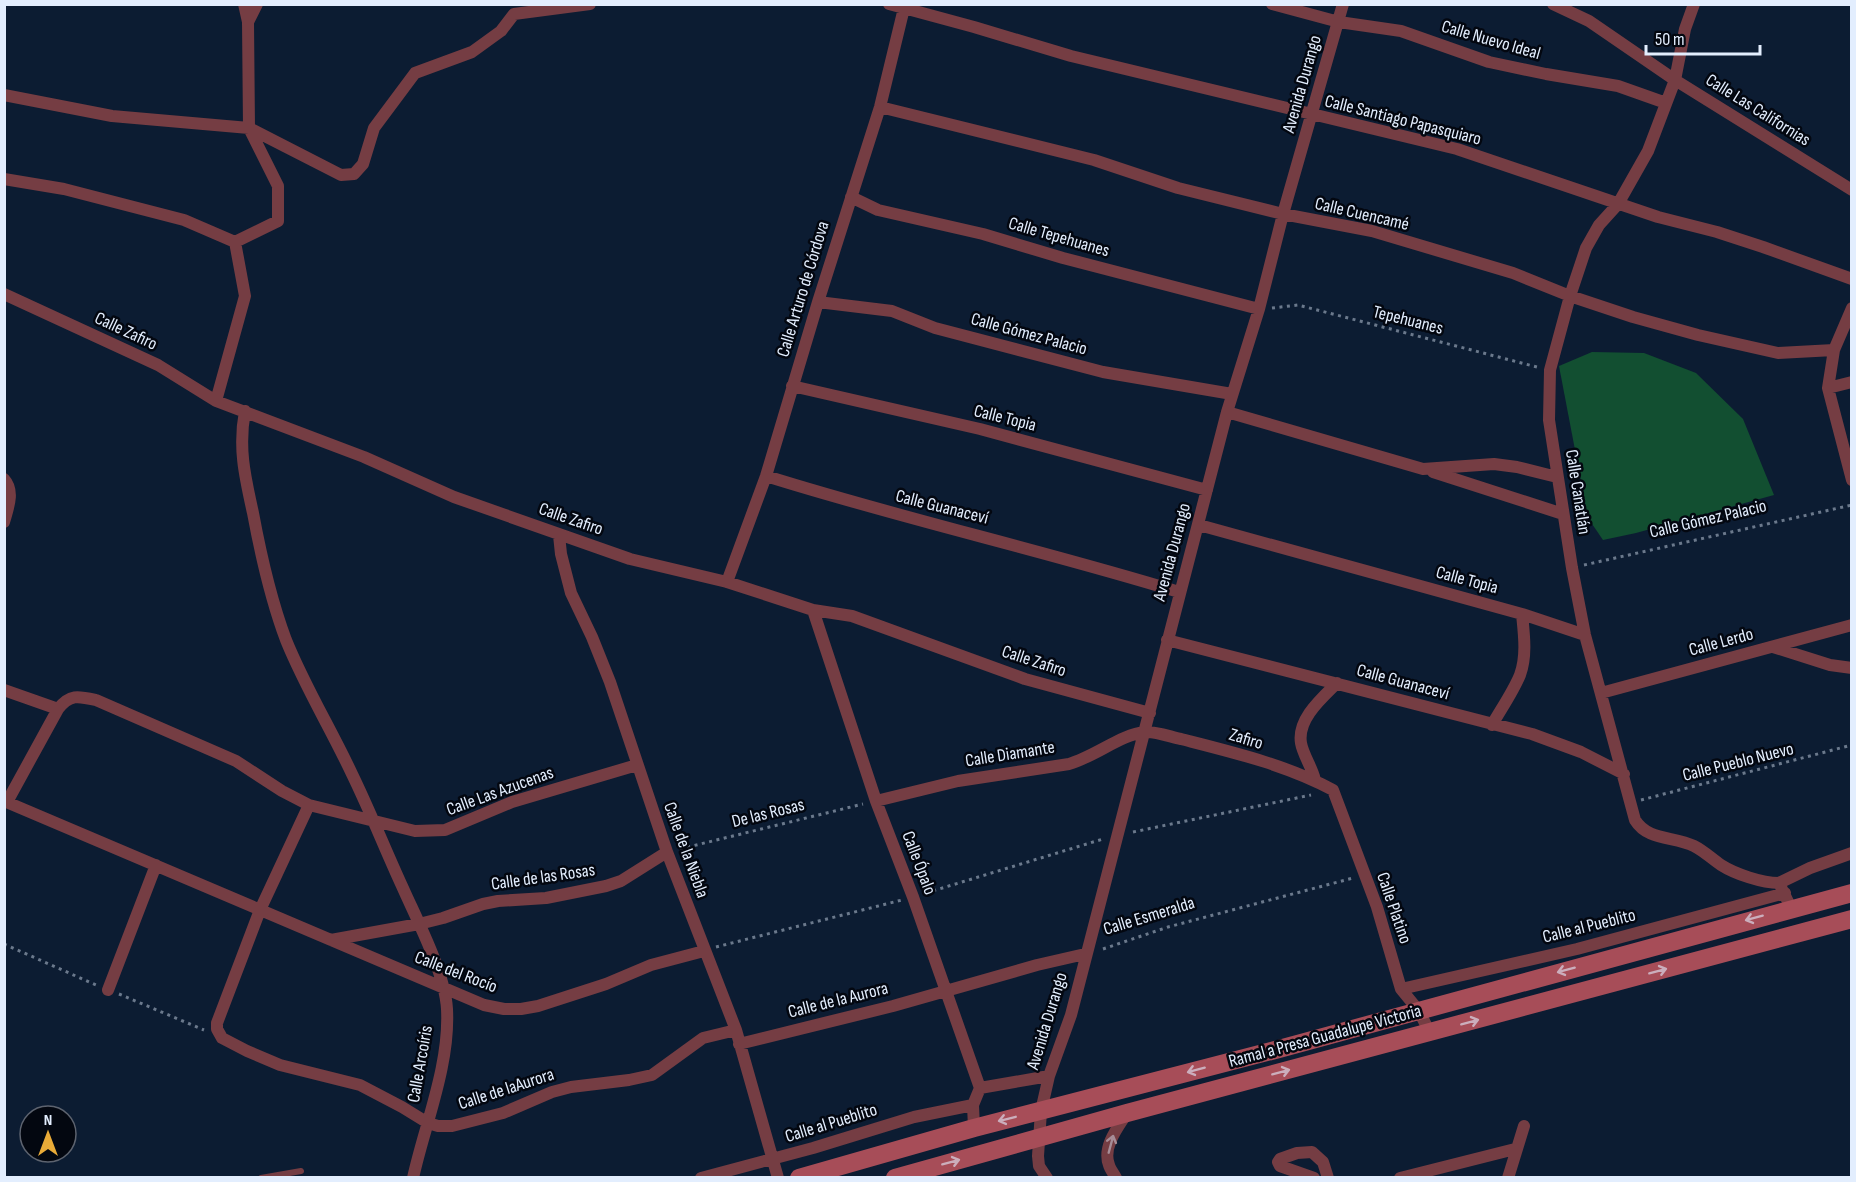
<svg xmlns="http://www.w3.org/2000/svg" width="1856" height="1182" font-family="'Sofia Sans Condensed',sans-serif">
<style>
.green{fill:#124f31}
.lines{fill:none;stroke-linecap:round;stroke-linejoin:round}
.path{stroke:#6b798c;stroke-width:3;stroke-dasharray:3 4.5;stroke-linecap:butt}
.service{stroke:#753d43;stroke-width:6}
.minor{stroke:#753d43;stroke-width:12}
.secondary{stroke:#a74d58;stroke-width:18}
.oneway{stroke:#cbaebc}
.oneway2{stroke:#a68d97}
.labels{text-anchor:middle;dominant-baseline:central;stroke-width:5;stroke-linejoin:round;paint-order:stroke}
.street-label{font-size:18px;fill:#e3eefe;stroke:#030710}
</style>
<rect width="100%" height="100%" fill="#0c1c32"/>
<path class="green" d="M 1592,352 L 1644,353 L 1696,373 L 1743,419 L 1774,495 L 1636,533 L 1603,540 L 1588,518 L 1559,366 Z"/>
<g class="lines">
<path class="path" d="M 1272,308 L 1298,305 L 1537,367
M 1584,565 L 1852,505
M 1641,800 L 1852,745
M 1133,832 L 1311,795
M 680,849 L 863,804
M 926,893 L 1103,839
M 4,944 L 96,985
M 716,947 L 902,900
M 1103,949 L 1168,927 L 1353,878
M 119,994 L 204,1030"/>
<path class="service" d="M 261,1178 L 301,1171"/>
<path class="minor" d="M 889,4 L 974,27 L 1071,56 L 1457,149 L 1658,217 L 1717,232 L 1763,247 L 1852,279
M 1272,4 L 1339,22 L 1401,31 L 1489,62 L 1546,74 L 1618,86 L 1666,103
M 1553,4 L 1589,21 L 1675,80 L 1852,190
M 1694,4 L 1685,29 L 1675,80 L 1648,151 L 1618,204 L 1599,225 L 1586,248 L 1570,296 L 1550,370 L 1549,420 L 1572,568 L 1585,635 L 1635,820 C 1648,841 1673,836 1694,846 C 1704,851 1712,859 1721,865 C 1735,874 1762,883 1779,883 L 1791,908
M 248,22 L 257,4
M 4,95 L 112,116 L 249,128 L 341,175 L 354,174 L 363,164 L 374,128 L 415,73 L 472,52 L 501,31 L 514,14 L 590,4
M 880,107 L 1094,160 L 1178,188 L 1283,214 L 1372,231 L 1513,273 L 1570,296 L 1633,317 L 1698,335 L 1778,353 L 1834,350
M 4,179 L 64,189 L 184,220 L 235,242
M 851,197 L 878,210 L 983,234 L 1063,258 L 1259,309
M 4,294 L 158,365 L 216,401 L 364,457 L 454,497 L 630,559 L 727,582 L 813,610 L 852,616 L 1025,679 L 1150,713
M 818,302 L 892,311 L 935,328 L 1103,372 L 1232,394
M 1852,308 L 1834,350 L 1828,388 L 1852,480
M 792,386 L 980,429 L 1207,490
M 1828,388 L 1852,382
M 216,401 L 245,296 L 235,242 L 278,221 L 278,186 L 249,128 L 248,22 L 244,4
M 245,411 C 238,448 245,477 253,513 C 261,556 271,600 286,640 C 305,687 331,729 352,774 C 370,811 385,849 402,886 C 417,920 445,973 447,1009 C 450,1065 425,1124 413,1178
M 1227,412 L 1423,469 L 1494,464 L 1517,467 L 1557,477
M 1433,472 L 1563,514
M 766,476 C 903,519 1042,550 1179,592
M 4,479 C 15,491 8,508 4,522
M 1199,525 L 1522,614 L 1585,635
M 559,535 L 561,554 L 571,593 L 592,637 L 610,682 L 667,852 L 736,1030 L 778,1178
M 727,582 L 766,476 L 818,302 L 880,107 L 905,4
M 813,610 L 876,801 L 913,897 L 980,1088 L 973,1105 L 974,1128
M 1167,640 L 1532,734 L 1581,752 L 1624,774
M 1773,647 L 1830,665 L 1852,668
M 4,690 L 58,709
M 1601,693 L 1852,625
M 1492,725 C 1501,709 1513,692 1520,675 C 1527,656 1524,634 1522,614
M 1315,780 C 1312,767 1303,755 1301,743 C 1297,719 1322,698 1337,683
M 4,801 L 484,1005 L 504,1009 L 521,1009 L 538,1006 L 606,984 L 651,965 L 704,951
M 876,801 L 958,781 L 1069,764 C 1094,757 1122,734 1145,732 C 1155,731 1171,737 1181,739 C 1232,752 1287,765 1333,790 L 1377,907 L 1401,989 L 1419,1011 L 1430,1033
M 7,802 L 58,709 C 70,694 78,696 96,700 L 236,761 L 282,791 L 309,805 L 415,831 L 445,830 L 512,802 L 637,765
M 309,805 L 260,910 L 217,1023 L 217,1029 L 222,1038 L 247,1051 L 280,1065 L 360,1085 L 402,1107 L 428,1123 L 438,1126 L 452,1126 L 503,1113 L 552,1092 L 571,1087 L 629,1080 L 652,1075 L 703,1038 L 736,1030
M 1779,883 L 1810,868 L 1852,853
M 331,940 L 419,924 L 443,918 L 483,904 L 498,901 L 546,898 L 606,886 L 621,881 L 667,852
M 1401,989 L 1577,949 L 1785,893
M 108,990 L 156,865
M 739,1044 L 893,1006 L 1037,965 L 1085,954
M 980,1088 L 1049,1076
M 701,1178 L 813,1148 L 914,1117 L 973,1105
M 1047,1178 L 1039,1166 L 1038,1156 L 1041,1111 L 1049,1076 L 1071,1015 L 1227,412 L 1259,309 L 1283,214 L 1343,4
M 1116,1178 C 1114,1174 1110,1169 1109,1165 C 1102,1147 1118,1127 1127,1113
M 1314,1178 L 1280,1166 L 1278,1162 L 1280,1159 L 1297,1153 L 1312,1152 L 1323,1162 L 1328,1178
M 1400,1178 L 1515,1149
M 1508,1178 L 1524,1126"/>
<path class="secondary" d="M 799,1178 L 974,1128 L 1279,1049 L 1852,893
M 895,1178 L 1127,1113 L 1852,919"/>
</g>
<defs><path id="oneway-shaft" d="M-6 0H5M1.5-3L5.5 0L1.5 3" fill="none" stroke-width="1.6" stroke-linecap="round" stroke-linejoin="round" transform="scale(1.5)"/></defs>
<g class="oneway">
<use href="#oneway-shaft" transform="translate(1754 918) rotate(165)"/>
<use href="#oneway-shaft" transform="translate(1566 970) rotate(165)"/>
<use href="#oneway-shaft" transform="translate(1658 971) rotate(-15)"/>
<use href="#oneway-shaft" transform="translate(1470 1022) rotate(-15)"/>
<use href="#oneway-shaft" transform="translate(1196 1070) rotate(165)"/>
<use href="#oneway-shaft" transform="translate(1281 1072) rotate(-15)"/>
<use href="#oneway-shaft" transform="translate(1007 1119) rotate(166)"/>
<use href="#oneway-shaft" transform="translate(951 1162) rotate(-15)"/>
</g>
<use class="oneway2" href="#oneway-shaft" transform="translate(1111 1144) rotate(-75)"/>
<g class="labels">
<g class="street-label">
<text transform="translate(1491 40) rotate(16)">Calle Nuevo Ideal</text>
<text transform="translate(1302 84) rotate(-74)">Avenida Durango</text>
<text transform="translate(1758 110) rotate(32)">Calle Las Californias</text>
<text transform="translate(1403 120) rotate(14)">Calle Santiago Papasquiaro</text>
<text transform="translate(1362 214) rotate(13)">Calle Cuencamé</text>
<text transform="translate(1059 237) rotate(16)">Calle Tepehuanes</text>
<text transform="translate(803 289) rotate(-73)">Calle Arturo de Córdova</text>
<text transform="translate(1408 320) rotate(14)">Tepehuanes</text>
<text transform="translate(126 331) rotate(25)">Calle Zafiro</text>
<text transform="translate(1029 334) rotate(15)">Calle Gómez Palacio</text>
<text transform="translate(1005 418) rotate(14)">Calle Topia</text>
<text transform="translate(1578 492) rotate(81)">Calle Canatlán</text>
<text transform="translate(942 507) rotate(14)">Calle Guanaceví</text>
<text transform="translate(571 519) rotate(19)">Calle Zafiro</text>
<text transform="translate(1708 519) rotate(-13)">Calle Gómez Palacio</text>
<text transform="translate(1172 552) rotate(-75)">Avenida Durango</text>
<text transform="translate(1467 580) rotate(15)">Calle Topia</text>
<text transform="translate(1721 642) rotate(-15)">Calle Lerdo</text>
<text transform="translate(1034 661) rotate(18)">Calle Zafiro</text>
<text transform="translate(1403 682) rotate(15)">Calle Guanaceví</text>
<text transform="translate(1246 739) rotate(17)">Zafiro</text>
<text transform="translate(1010 754) rotate(-9)">Calle Diamante</text>
<text transform="translate(1738 762) rotate(-14)">Calle Pueblo Nuevo</text>
<text transform="translate(500 791) rotate(-20)">Calle Las Azucenas</text>
<text transform="translate(768 813) rotate(-14)">De las Rosas</text>
<text transform="translate(686 850) rotate(70)">Calle de la Niebla</text>
<text transform="translate(919 863) rotate(69)">Calle Ópalo</text>
<text transform="translate(543 877) rotate(-8)">Calle de las Rosas</text>
<text transform="translate(1394 908) rotate(71)">Calle Platino</text>
<text transform="translate(1149 916) rotate(-17)">Calle Esmeralda</text>
<text transform="translate(1589 926) rotate(-14)">Calle al Pueblito</text>
<text transform="translate(456 972) rotate(21)">Calle del Rocío</text>
<text transform="translate(838 1000) rotate(-14)">Calle de la Aurora</text>
<text transform="translate(1047 1021) rotate(-73)">Avenida Durango</text>
<text transform="translate(1325 1036) rotate(-15)">Ramal a Presa Guadalupe Victoria</text>
<text transform="translate(420 1064) rotate(-80)">Calle Arcoíris</text>
<text transform="translate(506 1089) rotate(-18)">Calle de laAurora</text>
<text transform="translate(831 1123) rotate(-17)">Calle al Pueblito</text>
</g>
</g>
<rect width="1856" height="1182" fill="none" stroke="#e3eefe" stroke-width="12"/>
<g transform="translate(48 1134)"><circle r="28" fill="#030710" stroke="#5d636f" stroke-width="1.5"/>
<path d="M0-4.5L10 22L0 15L-10 22Z" fill="#e9ab38"/>
<text y="-9" font-size="16" font-weight="bold" text-anchor="middle" fill="#e3eefe">N</text>
</g>
<path d="M1646 45v9h114v-9" fill="none" stroke="#e3eefe" stroke-width="3"/>
<text x="1655" y="45" font-size="18" fill="#e3eefe" stroke="#030710" stroke-width="4.5" paint-order="stroke">50 m</text>
</svg>
